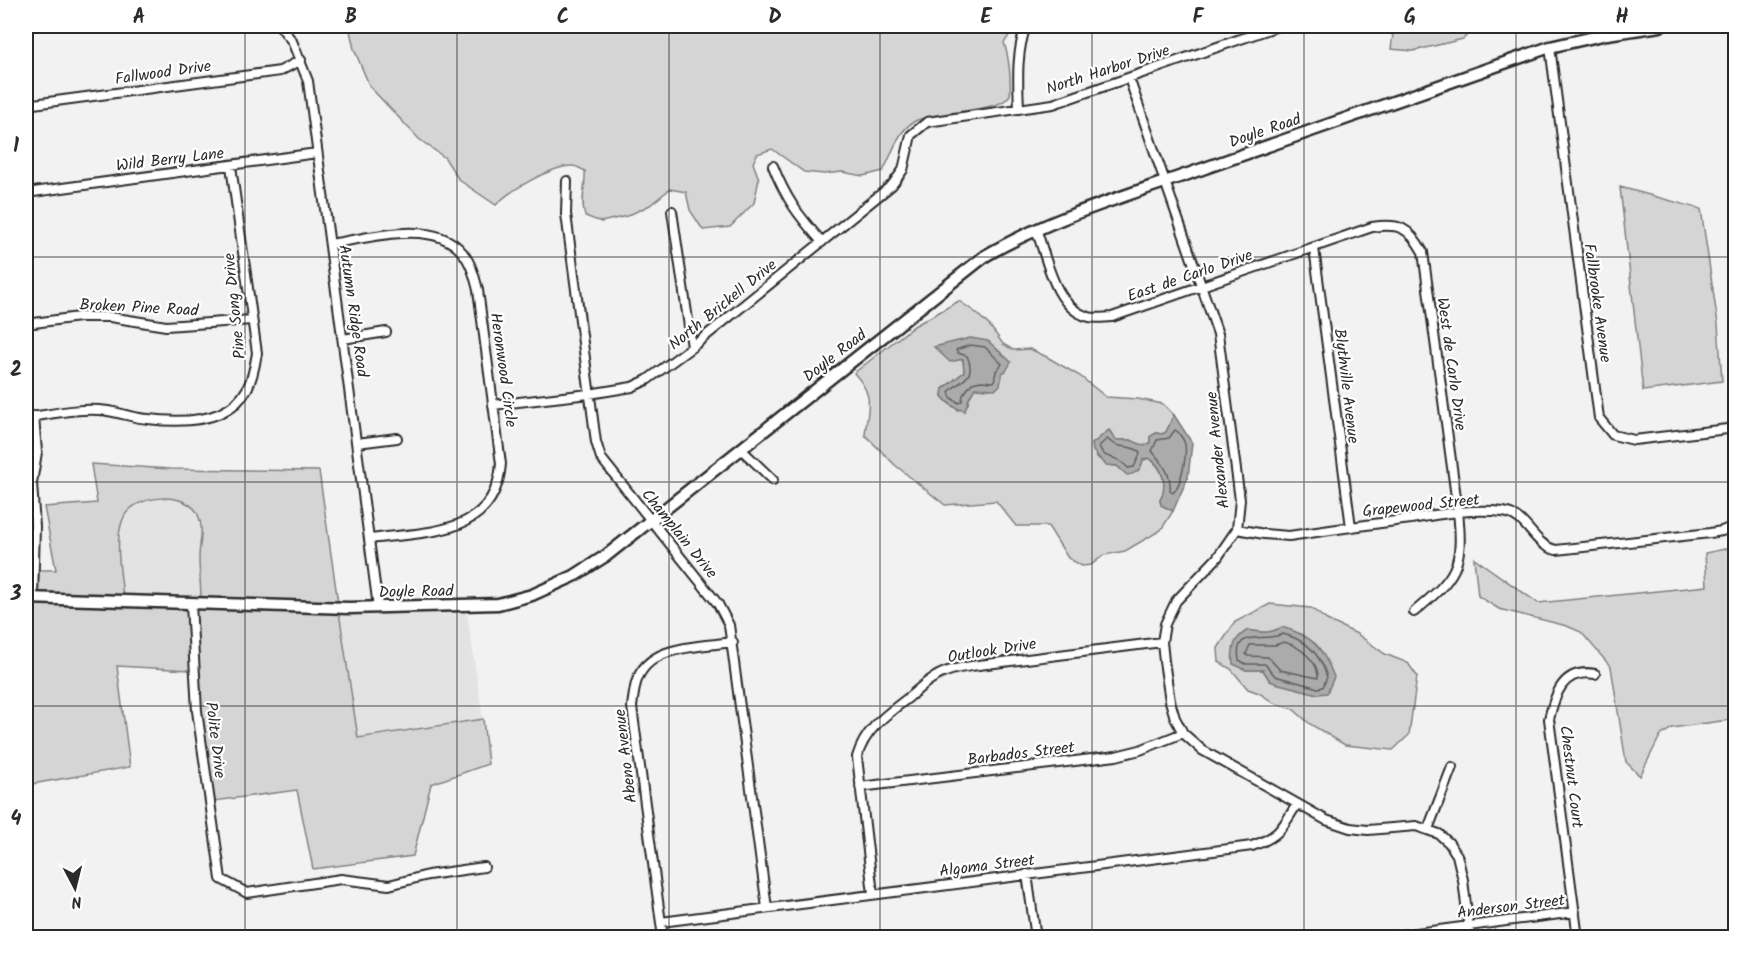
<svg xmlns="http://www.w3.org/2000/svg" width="1761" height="963" font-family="Kalam,sans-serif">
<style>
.built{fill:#e3e3e3}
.green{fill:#d5d5d5;stroke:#808080;stroke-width:1.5;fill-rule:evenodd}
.water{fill:#ababab;stroke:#787878;stroke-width:1.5}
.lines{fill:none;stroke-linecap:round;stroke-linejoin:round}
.shore{stroke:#5e5e5e;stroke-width:1.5}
.street-casing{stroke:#2b2b2b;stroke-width:12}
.secondary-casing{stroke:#2b2b2b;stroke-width:15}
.street{stroke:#fff;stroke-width:8}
.secondary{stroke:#fff;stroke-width:10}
.grid{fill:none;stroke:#2b2b2b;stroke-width:1.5;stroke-opacity:0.55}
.labels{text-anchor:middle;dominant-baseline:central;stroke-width:4.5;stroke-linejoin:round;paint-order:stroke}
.street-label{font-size:16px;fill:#2b2b2b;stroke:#fff}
.neatline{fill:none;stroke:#2b2b2b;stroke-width:2}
.grid-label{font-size:20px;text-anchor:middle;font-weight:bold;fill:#2b2b2b}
</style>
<rect width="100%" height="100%" fill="#f2f2f2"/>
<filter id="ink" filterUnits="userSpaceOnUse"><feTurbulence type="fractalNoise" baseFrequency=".0167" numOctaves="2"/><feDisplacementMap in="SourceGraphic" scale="12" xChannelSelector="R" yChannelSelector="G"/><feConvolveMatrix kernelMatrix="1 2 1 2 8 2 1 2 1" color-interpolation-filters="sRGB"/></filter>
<g filter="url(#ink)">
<path class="built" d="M 177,498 L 186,502 L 199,515 L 201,535 L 199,556 L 201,600 L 123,597 L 119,549 L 122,519 L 130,507 L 154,499 Z
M 339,612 L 467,612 L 483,719 L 358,738 Z"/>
<path class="green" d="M 349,26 L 1015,26 L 1004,43 C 1008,53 1009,64 1010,75 C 1010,81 1011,89 1010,94 C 1005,113 934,110 915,121 C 896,132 893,154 883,171 L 863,176 L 842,172 L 824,174 L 804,172 L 772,149 L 757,154 L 753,163 L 759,179 L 754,203 L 730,227 L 703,230 L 690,210 L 686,192 L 670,189 L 650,205 L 627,216 L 601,222 L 585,216 C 580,201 586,187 585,171 C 581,169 577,166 572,166 C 552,166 510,190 496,205 L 459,180 L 445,158 L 419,139 L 370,87 L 354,49 Z
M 1381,26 L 1477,26 L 1463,39 L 1413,51 L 1391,49 L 1393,35 L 1385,32 Z
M 1620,187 L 1701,209 L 1718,324 L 1722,381 L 1643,391 Z
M 959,301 L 975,312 L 990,326 L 1003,344 L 1013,350 L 1030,349 L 1047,357 L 1080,376 L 1106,397 L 1138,399 L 1163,404 L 1174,415 L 1166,432 L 1162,434 L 1156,433 L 1150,437 L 1150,443 L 1143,447 L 1131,440 L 1116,440 L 1109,430 L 1092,444 L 1097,457 L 1106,465 L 1118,466 L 1121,470 L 1149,458 C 1163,468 1168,485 1160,500 L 1161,505 L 1173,511 L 1161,530 L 1125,551 L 1104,555 L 1091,565 L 1082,566 L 1068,558 L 1048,526 L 1016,526 L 996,501 L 945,505 L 895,465 L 865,435 C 868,406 875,396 854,373 L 914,326 ZM 987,341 L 1002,373 L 1000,385 L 990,389 L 975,388 L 969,398 L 968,404 L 958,410 L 947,402 L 942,396 L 943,389 L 964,372 L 963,359 L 955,360 Z
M 91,464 L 171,469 L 319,471 L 338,603 L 201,600 C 201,586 199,572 199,558 C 199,544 204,531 199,517 C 190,489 132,494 123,519 C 114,541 121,574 123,597 L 37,594 L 38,570 L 56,570 L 44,507 L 97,503 Z
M 1735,547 L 1735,719 L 1672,728 L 1660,736 L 1640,776 L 1626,762 L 1611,667 L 1581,632 L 1567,626 L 1499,609 L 1478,596 L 1474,558 L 1538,603 L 1707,586 L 1705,553 Z
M 26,602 L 188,608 L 191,673 L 190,670 L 117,666 L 130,767 L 26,785 Z
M 1270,604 L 1311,608 L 1327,620 L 1357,634 L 1385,654 L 1408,663 L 1417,676 L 1409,735 L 1393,750 L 1345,745 L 1310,724 L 1293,709 L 1274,703 L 1259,693 L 1248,689 L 1231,669 L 1219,662 L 1218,648 L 1235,622 ZM 1248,630 C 1266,635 1313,629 1321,652 C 1323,660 1319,684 1318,694 L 1270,681 L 1263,670 L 1246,670 Z
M 195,608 L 339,612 L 358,738 L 483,719 L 488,764 L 431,784 L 413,856 L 313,869 L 297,790 L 214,801 L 201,710 Z"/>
<path class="water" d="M 970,338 L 988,341 L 1011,362 L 1006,371 L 1002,373 L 1000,385 L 996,389 L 975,388 L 969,398 L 965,411 C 955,409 948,404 942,396 L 943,389 L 964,372 L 963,359 L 950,362 L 934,347 Z
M 1174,415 L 1192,443 L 1188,477 L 1173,511 L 1161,505 L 1160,500 C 1168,485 1163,467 1149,458 L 1143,459 C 1142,469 1137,474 1127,475 L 1117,466 L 1106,465 L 1093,451 L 1092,444 L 1109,430 L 1116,440 L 1131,440 L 1144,446 L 1150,443 L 1150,437 L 1156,433 L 1162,434 L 1166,432 Z
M 1282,627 C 1313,636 1323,648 1334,677 L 1327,693 L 1318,694 L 1275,683 L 1270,681 L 1263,670 L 1246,670 L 1233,664 C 1231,648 1234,638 1248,630 C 1259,633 1272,633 1282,627 Z"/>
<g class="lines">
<path class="shore" d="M 970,345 L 985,347 L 1002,364 L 996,371 L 994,382 L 981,381 L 972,383 L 963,395 L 962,401 L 959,403 L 951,398 L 949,392 C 961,379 977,379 967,356 L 958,353 L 956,350 Z
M 1175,430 L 1178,432 C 1180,435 1185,441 1185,445 C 1187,457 1181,485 1173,493 L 1170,491 C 1172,473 1161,462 1152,451 L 1157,440 L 1169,438 Z
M 1107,439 C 1120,451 1126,443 1139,451 L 1140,454 L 1134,467 L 1128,468 C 1126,466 1123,463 1120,461 C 1110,454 1105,461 1099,446 Z
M 1283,634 C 1307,640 1320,654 1327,677 L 1323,687 L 1318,688 L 1275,676 L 1265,664 L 1246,664 L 1239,660 C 1233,627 1265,643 1283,634 Z
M 1284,642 C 1300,646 1319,662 1318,678 L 1280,670 L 1268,657 L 1248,656 L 1246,654 L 1250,645 L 1275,645 Z"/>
<defs>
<path id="street" d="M 280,26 L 292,41 L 308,81 L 378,607
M 1550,47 L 1599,418 L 1613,435 L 1634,440 L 1736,428
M 1129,78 L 1218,334 L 1240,500 L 1237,529 L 1217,558 L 1176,601 L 1165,624 L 1162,642 L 1164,661 L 1170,701 L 1175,718 L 1183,733 L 1202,750 L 1326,820 L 1350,828 L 1368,830 L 1416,826 L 1439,834 L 1449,843 L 1457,855 L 1463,880 L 1470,938
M 26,105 L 280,71 L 301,60
M 1019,109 C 1018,81 1016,53 1026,26
M 773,166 C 786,199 798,215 822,242
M 567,181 L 566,214 L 596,442 L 601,458 L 718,604 L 729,625 L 767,908
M 26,193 L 317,153
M 672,211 L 692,347
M 1036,229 C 1047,258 1054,308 1089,317 C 1096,319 1105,317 1112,317 L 1372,227 C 1399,223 1409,227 1423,252 L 1458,512 C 1464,567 1456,577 1414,612
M 330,244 C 367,238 435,218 462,252 C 471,262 475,278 478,290 L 501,464 C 495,537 426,531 370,539
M 1314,248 L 1351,527
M 26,324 L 79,317 L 110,317 L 166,326 L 252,320
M 343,339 L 386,332
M 493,405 L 589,394 L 632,387 L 647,380 L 692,347 L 892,185 L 903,170 L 911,135 L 927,122 L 1053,104 L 1278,26
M 26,418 C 52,414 80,407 108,411 C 121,413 134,418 148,419 C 181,423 229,423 247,389 C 253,378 255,365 257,353 L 231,166
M 1734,428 L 1736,439
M 357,443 L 397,438
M 741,449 L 773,480
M 1237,529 L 1264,534 L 1289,536 C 1330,530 1371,524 1411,519 C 1441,514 1473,508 1503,512 C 1528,515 1532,545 1556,550 L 1710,533 L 1722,531 L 1736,525
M 33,598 L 35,527 L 32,483 L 37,452 L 34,416
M 191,604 L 197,711 L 221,879 L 247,893 L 341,879 L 389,885 L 428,875 L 484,867
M 860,787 L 1116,756 L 1140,750 L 1183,733
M 1428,829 L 1452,767
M 1027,874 L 1036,938
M 873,894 L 857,757 C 865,729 886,715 908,698 C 917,691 925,682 935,677 C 946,670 959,668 971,666 L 1162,642
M 661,922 L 1252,846 C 1280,836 1282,828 1297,804
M 663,938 L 632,707 C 633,699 634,691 636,683 C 647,644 700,647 733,642
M 1379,938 L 1575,912
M 1578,938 L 1549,719 C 1555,694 1563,668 1595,674"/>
<path id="secondary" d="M 26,598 L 349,608 L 498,604 L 532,595 L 574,576 L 607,555 L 985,256 C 1051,217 1132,194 1205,168 C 1320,128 1435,88 1550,47 L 1607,34 L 1660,26"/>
</defs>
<use href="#street" class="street-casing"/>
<use href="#secondary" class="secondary-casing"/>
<use href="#street" class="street"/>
<use href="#secondary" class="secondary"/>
</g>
</g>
<path class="grid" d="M 245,26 L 245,938M 457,26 L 457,938M 669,26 L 669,938M 880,26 L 880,938M 1092,26 L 1092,938M 1304,26 L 1304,938M 1516,26 L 1516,938M 26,257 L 1736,257M 26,482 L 1736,482M 26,706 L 1736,706"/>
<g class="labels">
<g class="street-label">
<text transform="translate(1108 70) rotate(-18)">North Harbor Drive</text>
<text transform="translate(163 73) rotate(-8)">Fallwood Drive</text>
<text transform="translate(1265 131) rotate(-19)">Doyle Road</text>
<text transform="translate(170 160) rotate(-7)">Wild Berry Lane</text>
<text transform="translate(1190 276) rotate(-19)">East de Carlo Drive</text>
<text transform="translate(1597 303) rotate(82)">Fallbrooke Avenue</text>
<text transform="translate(723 305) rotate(-39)">North Brickell Drive</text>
<text transform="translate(235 306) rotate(-96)">Pine Song Drive</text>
<text transform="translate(139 308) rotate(3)">Broken Pine Road</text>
<text transform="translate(353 311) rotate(82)">Autumn Ridge Road</text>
<text transform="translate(835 356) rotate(-38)">Doyle Road</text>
<text transform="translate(1451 364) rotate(82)">West de Carlo Drive</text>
<text transform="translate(503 370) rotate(82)">Heronwood Circle</text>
<text transform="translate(1346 386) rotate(83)">Blythville Avenue</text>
<text transform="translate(1218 450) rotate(-96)">Alexander Avenue</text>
<text transform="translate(1421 506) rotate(-6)">Grapewood Street</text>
<text transform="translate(679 534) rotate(51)">Champlain Drive</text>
<text transform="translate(416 592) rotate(-1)">Doyle Road</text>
<text transform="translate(992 651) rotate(-9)">Outlook Drive</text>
<text transform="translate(215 740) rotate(83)">Polite Drive</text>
<text transform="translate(1021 754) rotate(-7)">Barbados Street</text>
<text transform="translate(626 756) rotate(-97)">Abeno Avenue</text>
<text transform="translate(1571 777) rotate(83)">Chestnut Court</text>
<text transform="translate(987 866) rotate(-7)">Algoma Street</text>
<text transform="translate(1511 907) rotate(-7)">Anderson Street</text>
</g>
</g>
<rect width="1761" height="963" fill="none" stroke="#fff" stroke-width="66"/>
<g transform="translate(75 888) rotate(173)" stroke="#ffffff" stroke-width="4.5" paint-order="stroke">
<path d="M0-4.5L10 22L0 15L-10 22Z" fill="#2b2b2b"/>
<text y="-9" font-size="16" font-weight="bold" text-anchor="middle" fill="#2b2b2b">N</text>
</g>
<rect x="33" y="33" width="1695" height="897" class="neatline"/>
<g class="grid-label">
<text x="139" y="23">A</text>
<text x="351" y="23">B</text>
<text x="563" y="23">C</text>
<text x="775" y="23">D</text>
<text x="986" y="23">E</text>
<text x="1198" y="23">F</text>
<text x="1410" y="23">G</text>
<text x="1622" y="23">H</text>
<text x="16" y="152">1</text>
<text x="16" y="376">2</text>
<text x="16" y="600">3</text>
<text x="16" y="825">4</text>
</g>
</svg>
